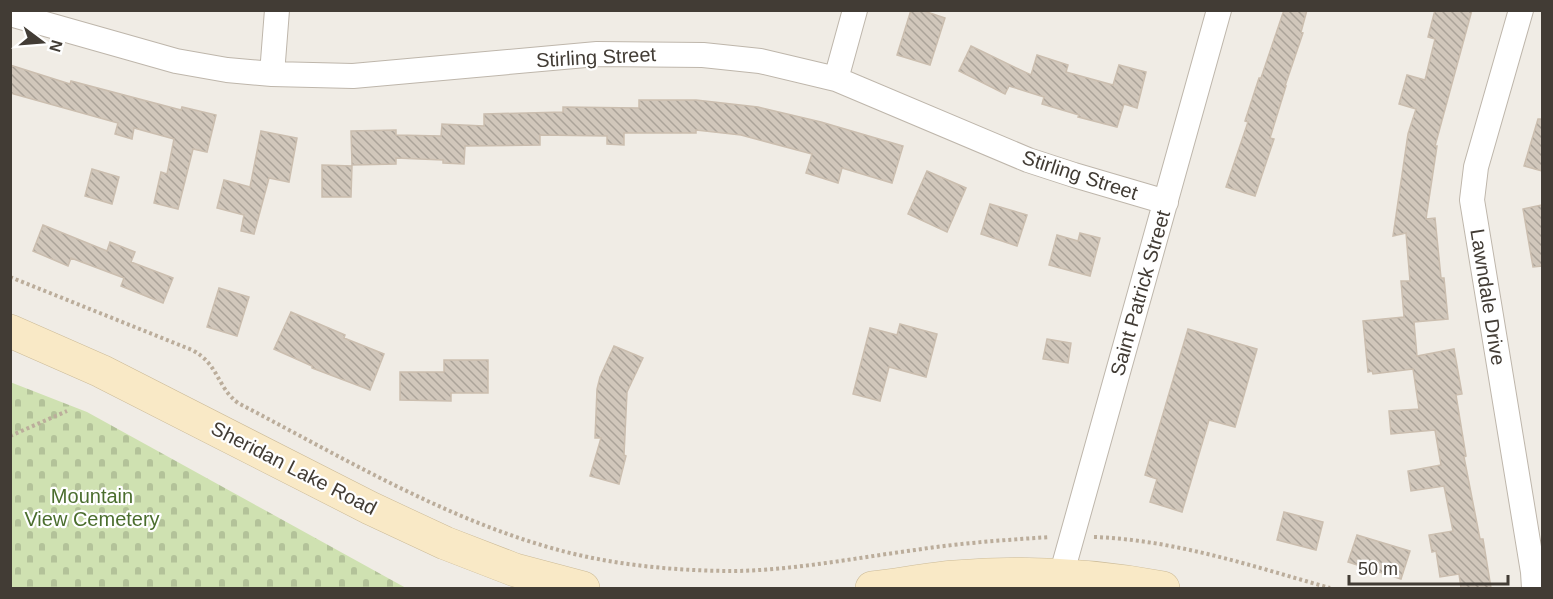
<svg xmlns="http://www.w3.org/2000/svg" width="1553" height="599" font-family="Helvetica,sans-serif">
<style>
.cemetery{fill:url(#cemetery-stones)}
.building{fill:url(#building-back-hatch);stroke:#cbbeaf;stroke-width:1.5}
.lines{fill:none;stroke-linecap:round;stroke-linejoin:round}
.minor-casing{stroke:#beb6ab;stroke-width:26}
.secondary-casing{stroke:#ccbb98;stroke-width:34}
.path{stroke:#bbad9b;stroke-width:4;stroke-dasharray:3 3;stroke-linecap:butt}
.minor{stroke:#fff;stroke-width:24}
.secondary{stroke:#f9e9c6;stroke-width:33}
.labels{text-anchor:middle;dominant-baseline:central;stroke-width:4.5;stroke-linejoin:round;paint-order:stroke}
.street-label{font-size:20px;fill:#423c35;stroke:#fff}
.park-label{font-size:20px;fill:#4b6e2e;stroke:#fff}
</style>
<defs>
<pattern id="cemetery-stones" width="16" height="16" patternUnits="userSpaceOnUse" patternTransform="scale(1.5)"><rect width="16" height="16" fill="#cfe1b1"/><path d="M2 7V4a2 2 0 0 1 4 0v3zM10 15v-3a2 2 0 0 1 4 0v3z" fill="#b3c299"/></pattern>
<pattern id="building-back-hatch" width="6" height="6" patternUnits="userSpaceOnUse" patternTransform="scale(1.5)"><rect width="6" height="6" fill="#d1c7bb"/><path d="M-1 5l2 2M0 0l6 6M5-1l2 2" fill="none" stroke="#aba399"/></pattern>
</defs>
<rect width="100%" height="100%" fill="#f0ece5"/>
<path class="cemetery" d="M 10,382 L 87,412 L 406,588 L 11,588 Z"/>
<path class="building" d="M 911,10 L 921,10 L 945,18 L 930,65 L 897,55 Z
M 1284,10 L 1307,10 L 1301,32 L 1303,33 L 1285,86 L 1286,86 L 1270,138 L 1274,139 L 1255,196 L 1226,187 L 1248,122 L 1245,121 L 1259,78 L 1261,78 Z
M 1435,10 L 1472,10 L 1435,146 L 1437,146 L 1426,219 L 1435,218 L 1441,278 L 1444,278 L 1448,319 L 1414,322 L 1417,356 L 1454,349 L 1462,394 L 1456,395 L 1466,456 L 1464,457 L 1480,539 L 1483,539 L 1491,588 L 1461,588 L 1459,574 L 1440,577 L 1436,551 L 1432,552 L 1429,535 L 1453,531 L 1444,486 L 1411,491 L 1408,471 L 1441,465 L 1435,430 L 1391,434 L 1389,411 L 1419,409 L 1413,369 L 1373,374 L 1372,371 L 1368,372 L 1363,321 L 1404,317 L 1401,281 L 1410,281 L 1406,233 L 1393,236 L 1408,134 L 1416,109 L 1399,104 L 1407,75 L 1425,80 L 1435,39 L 1428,37 Z
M 971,46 L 1031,75 L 1037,55 L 1068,65 L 1066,72 L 1113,85 L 1119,65 L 1146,72 L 1137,108 L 1124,104 L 1117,127 L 1078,117 L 1079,115 L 1042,104 L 1044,97 L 1009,86 L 1005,94 L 959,71 Z
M 10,65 L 70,84 L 71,81 L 181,110 L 182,107 L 216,115 L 207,152 L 193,149 L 178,209 L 154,203 L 161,172 L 167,174 L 174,139 L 134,128 L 132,139 L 115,134 L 118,123 L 10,93 Z
M 639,100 L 696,100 L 758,107 L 821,122 L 903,146 L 892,183 L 842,168 L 838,183 L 806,173 L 812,154 L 741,135 L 696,130 L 696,133 L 624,133 L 624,145 L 607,144 L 607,136 L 540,135 L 540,145 L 465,146 L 464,164 L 443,163 L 443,160 L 396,158 L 396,164 L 352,165 L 351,131 L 396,130 L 396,135 L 441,136 L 442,124 L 484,126 L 484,114 L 563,112 L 563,107 L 639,108 Z
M 1538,119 L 1542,119 L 1542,171 L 1524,166 Z
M 261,131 L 297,138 L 289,182 L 269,178 L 254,234 L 241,231 L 244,215 L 217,208 L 224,180 L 250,187 Z
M 322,165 L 352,166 L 351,197 L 322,197 Z
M 92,169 L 119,177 L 112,204 L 85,196 Z
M 927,171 L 966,188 L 947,232 L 908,214 Z
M 990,204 L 1027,215 L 1017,246 L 981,234 Z
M 1542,205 L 1542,266 L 1533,267 L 1523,209 Z
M 43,225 L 107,251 L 110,242 L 135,252 L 131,262 L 173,278 L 163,303 L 121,286 L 124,278 L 71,258 L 68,266 L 33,251 Z
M 1080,233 L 1100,238 L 1090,276 L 1049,265 L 1057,235 L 1078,241 Z
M 219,288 L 249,297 L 237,336 L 207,327 Z
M 291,312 L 345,335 L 344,338 L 384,354 L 370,390 L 312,368 L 312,366 L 274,349 Z
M 900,324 L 937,334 L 926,377 L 889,367 L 880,401 L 853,394 L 870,328 L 897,335 Z
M 1188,329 L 1257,349 L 1235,427 L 1209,420 L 1182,512 L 1150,502 L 1157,479 L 1145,475 Z
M 1047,339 L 1071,343 L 1068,363 L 1043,359 Z
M 614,346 L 643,358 L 627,392 L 624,455 L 626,456 L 619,484 L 590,476 L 601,438 L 595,438 L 597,389 L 600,377 Z
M 444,360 L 488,360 L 488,393 L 451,393 L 451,401 L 400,400 L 400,372 L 444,372 Z
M 1284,512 L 1323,522 L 1316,550 L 1277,540 Z
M 1357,535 L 1410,551 L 1401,579 L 1348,562 Z"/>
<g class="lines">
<defs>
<path id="minor" d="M 1521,10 L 1476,167 L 1472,200 L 1533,572 L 1534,588
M 10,14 L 176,61 L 227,70 L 272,74 L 353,76 L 597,54 L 703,55 L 760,61 L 836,79 L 1028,160 L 1074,175 L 1166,202
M 272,74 L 277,10
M 836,79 L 855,10
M 1061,576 L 1219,10"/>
<path id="secondary" d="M 10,331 L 101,371 L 370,508 L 445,543 L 515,570 L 583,588
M 872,588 C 900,585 927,579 955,577 C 1024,571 1095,575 1163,588"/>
</defs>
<use href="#minor" class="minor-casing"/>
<use href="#secondary" class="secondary-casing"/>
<path class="path" d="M 10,277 L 192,350 C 219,364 216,386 238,403 C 340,456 443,518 555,549 C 612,565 675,571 735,571 C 795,570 855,558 915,550 C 960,543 1005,540 1050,537
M 10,436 L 67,411
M 1094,537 C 1175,540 1252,566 1330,588"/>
<use href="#minor" class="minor"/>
<use href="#secondary" class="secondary"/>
</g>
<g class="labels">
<g class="street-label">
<text transform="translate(596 57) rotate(-3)">Stirling Street</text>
<text transform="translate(1080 175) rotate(18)">Stirling Street</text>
<text transform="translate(1140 293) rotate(-74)">Saint Patrick Street</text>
<text transform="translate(1488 297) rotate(81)">Lawndale Drive</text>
<text transform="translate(294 468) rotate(27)">Sheridan Lake Road</text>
</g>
<g class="park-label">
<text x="92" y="496">Mountain<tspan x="92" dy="23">View Cemetery</tspan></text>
</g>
</g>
<rect width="1553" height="599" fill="none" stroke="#423c35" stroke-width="24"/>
<g transform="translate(42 42) rotate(106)" stroke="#ffffff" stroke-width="4.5" paint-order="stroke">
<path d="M0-4.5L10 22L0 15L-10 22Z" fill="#423c35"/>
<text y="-9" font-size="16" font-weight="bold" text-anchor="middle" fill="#423c35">N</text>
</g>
<path d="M1349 575v9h159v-9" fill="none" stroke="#423c35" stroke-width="3"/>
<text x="1358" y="575" font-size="18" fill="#423c35" stroke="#ffffff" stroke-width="4.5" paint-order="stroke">50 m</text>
</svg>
